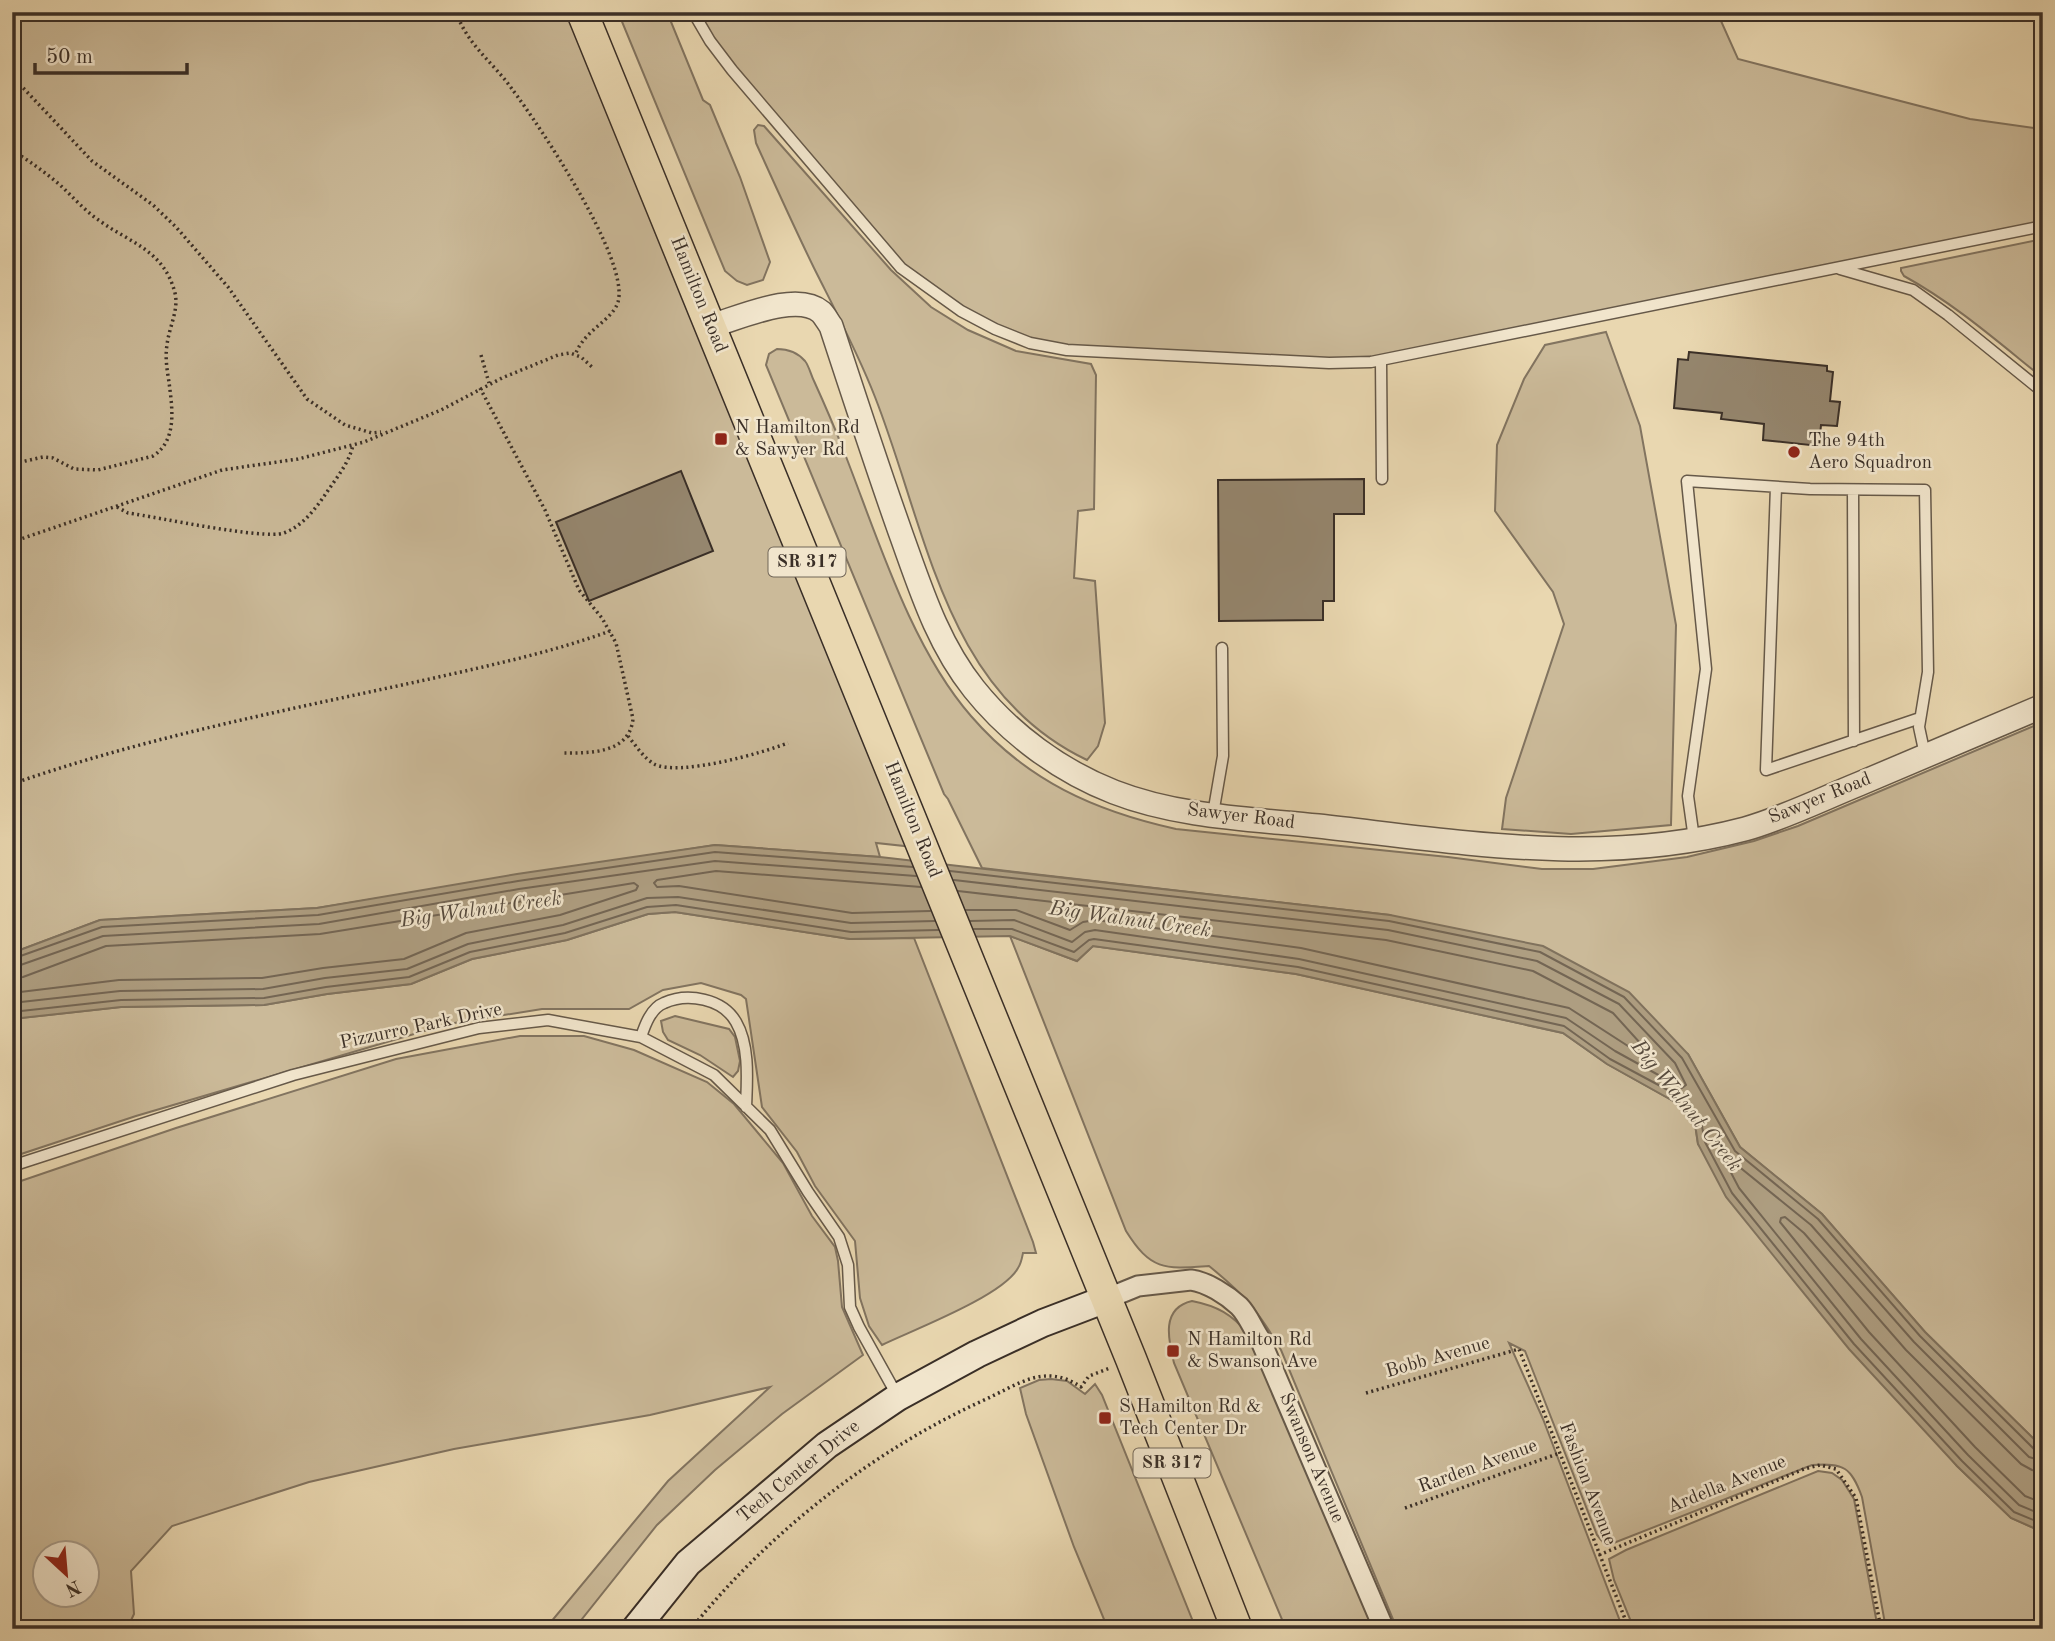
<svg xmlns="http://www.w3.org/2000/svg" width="2055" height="1641" font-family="'Old Standard TT',serif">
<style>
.green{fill:#cbba99;stroke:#827460;stroke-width:2;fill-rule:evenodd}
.water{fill:#ae9e81;stroke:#80725d;stroke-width:2}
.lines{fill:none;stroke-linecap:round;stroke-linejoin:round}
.shore{stroke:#746654;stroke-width:2}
.building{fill:#95866e;stroke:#3a2f27;stroke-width:2}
.service-casing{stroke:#665949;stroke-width:13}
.minor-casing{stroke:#665949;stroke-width:23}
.tertiary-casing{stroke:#665949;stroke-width:26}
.secondary-casing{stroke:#3a2f27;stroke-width:30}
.primary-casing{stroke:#3a2f27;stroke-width:33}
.path{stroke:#3a2f27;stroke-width:3.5;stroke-dasharray:2 3.5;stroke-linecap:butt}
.service{stroke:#f1e5cc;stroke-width:10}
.minor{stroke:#f1e5cc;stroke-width:19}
.tertiary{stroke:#f1e5cc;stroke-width:23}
.secondary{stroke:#f1e5cc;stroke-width:26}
.primary{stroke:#e9d7b0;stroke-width:30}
.poi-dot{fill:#8f2418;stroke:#f1e5cc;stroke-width:2.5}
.labels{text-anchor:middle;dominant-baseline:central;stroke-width:5;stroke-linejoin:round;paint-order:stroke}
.shield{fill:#f1e5cc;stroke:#716658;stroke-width:2}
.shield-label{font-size:18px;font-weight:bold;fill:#3a2f27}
.street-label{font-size:19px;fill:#3a2f27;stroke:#f1e5cc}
.poi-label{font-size:19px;fill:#3a2f27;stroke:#f1e5cc;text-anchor:start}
.water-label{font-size:21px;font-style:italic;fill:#574b3e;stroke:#f1e5cc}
</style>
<rect width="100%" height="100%" fill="#e9d7b0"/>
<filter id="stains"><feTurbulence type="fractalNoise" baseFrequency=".00286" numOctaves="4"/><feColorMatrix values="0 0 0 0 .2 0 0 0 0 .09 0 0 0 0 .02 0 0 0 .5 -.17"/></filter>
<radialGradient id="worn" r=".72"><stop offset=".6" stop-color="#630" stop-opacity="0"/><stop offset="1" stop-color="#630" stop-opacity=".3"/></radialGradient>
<path class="green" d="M 12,12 L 582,12 L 923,848 L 876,843 L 880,857 L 715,845 L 317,908 L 100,920 L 12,953 Z
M 618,12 L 667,12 L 703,100 L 710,105 L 740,177 L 770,262 L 763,280 L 747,285 L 737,281 L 725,271 Z
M 693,12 L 1717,12 L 1738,59 L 1970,119 L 2034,128 L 2034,134 L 2043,135 L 2043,226 L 1371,362 L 1067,350 L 995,329 L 901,268 L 732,70 Z
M 758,125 L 764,126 L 891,270 L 931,307 L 968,330 L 1016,351 L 1091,364 L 1096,375 L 1094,509 L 1078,511 L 1074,578 L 1095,581 L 1105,723 L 1098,746 L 1087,760 C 944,692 927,529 875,397 C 858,353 835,310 814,268 C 794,227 775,185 756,143 L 754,130 Z
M 2043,239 L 2043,378 C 1998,342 1955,304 1904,276 L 1901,271 L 1901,268 Z
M 1606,332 L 1640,426 L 1676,625 L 1671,825 L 1571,834 L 1502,829 L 1506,798 L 1564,624 L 1553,592 L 1495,511 L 1497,445 L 1524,379 L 1545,345 Z
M 777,349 C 788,349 798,353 805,361 C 809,366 811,375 814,381 C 824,403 834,426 843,449 C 877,535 910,646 971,716 C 1027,781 1095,811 1176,829 L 1448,857 L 1542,869 L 1593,869 L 1687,857 L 1754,841 L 1798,826 L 2043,722 L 2043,1448 L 1925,1332 L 1822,1214 L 1740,1147 L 1688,1054 L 1390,915 L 982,868 L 948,799 L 944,794 L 766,365 L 769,354 Z
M 675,912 L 850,939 L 914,938 L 1033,1242 L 1036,1253 L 1023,1253 C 1022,1258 1021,1264 1018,1268 C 1003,1296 913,1330 882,1345 L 869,1326 L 860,1298 L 855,1241 L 815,1186 L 797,1152 L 762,1107 L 746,999 L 741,995 L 701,983 L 663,990 L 629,1009 L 542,1009 L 448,1024 L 136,1116 L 12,1157 L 12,1019 L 121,1007 L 264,1005 L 327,994 L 411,984 L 472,959 L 567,940 L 648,914 Z
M 1010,936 L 1077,961 L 1093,946 L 1296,974 L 1563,1033 L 1607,1064 L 1675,1102 L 1695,1124 L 1698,1144 L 1957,1466 L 2011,1518 L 2043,1532 L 2043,1629 L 1886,1629 L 1862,1497 C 1851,1467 1844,1463 1812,1465 L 1606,1546 L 1597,1535 L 1529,1361 L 1525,1351 L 1509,1343 L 1543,1419 L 1623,1629 L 1397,1629 L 1281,1350 C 1258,1311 1245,1295 1209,1266 C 1165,1269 1151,1271 1126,1231 Z
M 675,1016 L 729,1029 L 735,1037 L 740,1061 L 738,1071 L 733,1077 L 700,1055 L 668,1040 L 663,1032 L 661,1021 Z
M 520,1036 L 584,1036 L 634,1050 L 707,1082 L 734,1104 L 783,1163 L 812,1216 L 835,1247 L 838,1261 L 842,1307 L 863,1355 L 782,1414 L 715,1470 L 657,1525 L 574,1629 L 545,1629 L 668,1481 L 770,1387 L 650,1415 L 454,1449 L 309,1482 L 172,1526 L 131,1571 L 134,1614 L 127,1629 L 12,1629 L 12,1184 L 176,1128 L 396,1059 ZM 46,1554 L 88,1554 L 88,1596 L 46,1596 Z
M 1192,1301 C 1217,1306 1232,1314 1248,1334 L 1375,1629 L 1286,1629 L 1174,1363 C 1168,1339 1161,1308 1192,1301 Z
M 1051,1379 L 1067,1381 L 1085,1394 L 1095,1384 L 1102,1395 L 1196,1629 L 1108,1629 L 1074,1547 L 1026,1414 L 1020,1388 L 1039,1380 Z
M 1818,1471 L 1832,1473 L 1842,1480 L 1854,1499 L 1878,1629 L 1634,1629 L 1614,1580 L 1609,1559 L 1626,1550 Z"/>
<path class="water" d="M 715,845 L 880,857 L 1390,915 L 1543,946 L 1629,992 L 1688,1054 L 1740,1147 L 1822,1214 L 1925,1332 L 2043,1448 L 2043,1532 L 2011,1518 L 1957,1466 L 1849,1349 L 1726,1197 L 1698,1144 L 1695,1124 L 1675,1102 L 1607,1064 L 1563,1033 L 1296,974 L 1093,946 L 1077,961 L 1010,936 L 850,939 L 675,912 L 648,914 L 567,940 L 472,959 L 411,984 L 327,994 L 264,1005 L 121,1007 L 12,1019 L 12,953 L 100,920 L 317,908 L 517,874 Z"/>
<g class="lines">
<path class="shore" d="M 950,871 L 1389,921 L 1540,952 L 1624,997 L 1682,1058 L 1735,1151 L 1818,1219 L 1920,1336 L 2035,1450 L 2043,1452
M 954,880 L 1388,930 L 1537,961 L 1619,1004 L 1675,1063 L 1686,1085 L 1682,1088 L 1615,1051 L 1566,1018 L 1299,959 L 1095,930 L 1085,932 L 1072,942 L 1014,920 L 970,921
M 921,887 L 716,871 L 657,880 L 654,883 L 657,887 L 679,886 L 852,913 L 930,911
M 958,891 L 1386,940 L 1533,971 L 1613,1013 L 1650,1054 L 1645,1057 L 1569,1008 L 1301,948 L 1096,920 L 1083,922 L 1070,930 L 1016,910 L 966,910
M 974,929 L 1012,929 L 1074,952 L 1089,940 L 1094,939 L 1298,967 L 1564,1026 L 1610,1059 L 1679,1096 L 1701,1121 L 1705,1142 L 1732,1193 L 1854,1344 L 1962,1461 L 2014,1512 L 2043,1524
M 12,959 L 102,927 L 318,915 L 518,881 L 715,852 L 913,867
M 12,968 L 103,936 L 319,924 L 519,889 L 715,861 L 916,876
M 12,978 L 23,977 L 106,946 L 320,934 L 634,883 L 638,886 L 636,890 L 560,915 L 466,933 L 404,959 L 323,968 L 262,978 L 119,980 L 12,993
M 12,1003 L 120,991 L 263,989 L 325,978 L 407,969 L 468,944 L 563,925 L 647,898 L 678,897 L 851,923 L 935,921
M 12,1012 L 121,1000 L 264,998 L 326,987 L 409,977 L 470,952 L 565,933 L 647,907 L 676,905 L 851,932 L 938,930
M 2043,1461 L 2029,1457 L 1914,1342 L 1811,1225 L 1732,1161 L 1728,1161 L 1727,1165 L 1739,1188 L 1861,1339 L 1968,1455 L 2019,1505 L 2043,1515
M 2043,1472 L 2032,1470 L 2021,1464 L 1906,1350 L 1804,1233 L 1785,1217 L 1781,1218 L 1780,1222 L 1869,1332 L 1975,1447 L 2025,1496 L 2043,1503"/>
</g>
<path class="building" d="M 1689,352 L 1827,366 L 1827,371 L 1833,372 L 1830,401 L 1840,402 L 1837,426 L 1821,425 L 1819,446 L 1763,440 L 1764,424 L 1721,419 L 1722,413 L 1674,408 L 1678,359 L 1688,360 Z
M 681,471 L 713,551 L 589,601 L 556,522 Z
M 1364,479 L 1364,514 L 1334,514 L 1334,601 L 1323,601 L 1323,620 L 1219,621 L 1218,480 Z"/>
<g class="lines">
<defs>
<path id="service" d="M 693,12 L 710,41 L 732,70 L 901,268 L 961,311 L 995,329 L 1030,343 L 1067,350 L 1329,363 L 1371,362 L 2043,226
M 1840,269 L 1913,290 L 1948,315 L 2043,392
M 1381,361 L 1382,479
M 1776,487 L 1766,770 L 1920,718
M 1853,490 L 1854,741
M 1213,814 L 1223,756 L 1222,648
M 1694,839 L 1688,796 L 1706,669 L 1687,481 L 1810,489 L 1925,490 L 1928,672 L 1919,727 L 1925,755
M 641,1037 C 645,1025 651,1008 664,1003 C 688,992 723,999 736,1022 C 750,1046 747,1081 746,1107
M 12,1166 L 293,1075 L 479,1028 L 548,1020 L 641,1037 L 714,1075 L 770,1130 L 808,1192 L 839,1237 L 848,1265 L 850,1307 L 859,1327 L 898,1397"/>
<path id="minor" d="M 1106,1299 L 1138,1286 L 1191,1280 C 1207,1282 1227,1295 1239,1306 C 1248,1315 1253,1329 1260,1339 L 1384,1629"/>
<path id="tertiary" d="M 711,326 C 739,318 797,291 821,312 C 825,316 828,322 831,326 C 854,396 877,467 902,537 C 921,590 938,644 974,689 C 1010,734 1060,771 1114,792 C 1178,817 1251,819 1318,826 C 1462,842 1601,867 1745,829 C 1784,818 1822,799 1859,784 C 1920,758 1982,732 2043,706"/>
<path id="secondary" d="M 635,1629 L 688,1563 L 827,1445 L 898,1397 L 977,1354 L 1043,1323 L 1106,1299"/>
<path id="primary" d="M 582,12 L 1131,1359 L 1237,1629"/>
</defs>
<use href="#service" class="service-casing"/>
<use href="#minor" class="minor-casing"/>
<use href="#tertiary" class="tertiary-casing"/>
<use href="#secondary" class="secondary-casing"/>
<use href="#primary" class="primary-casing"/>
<path class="path" d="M 456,12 C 468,46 492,61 512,89 C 539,125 630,260 618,302 C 612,321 585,329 575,355
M 12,76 L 92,161 L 153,205 L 176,227 L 228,287 L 307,399 L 345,425 L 372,433 L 381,432
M 12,150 C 29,161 45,172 60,185 C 73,197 85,211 100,221 C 130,243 164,250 175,293 C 179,310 169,327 167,345 C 165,357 167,370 169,382 C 172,407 178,440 153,456 L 98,470 L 74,469 L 53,458 L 43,457 L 12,464
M 481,355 L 489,383
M 480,388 L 545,510 L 579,590 L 602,618 L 616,643 L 633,719 C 629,754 590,753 563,753
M 117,507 L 128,513 C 157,517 263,540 284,533 C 303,526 316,508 327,492 C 337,477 349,463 353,445
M 12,542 L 222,470 L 298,459 L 364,442 L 441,410 L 502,378 L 558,355 L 570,353 L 581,357 L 592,367
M 628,736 C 636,746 644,758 654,764 C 679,777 762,753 788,743
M 12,784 C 146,737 287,710 425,680 C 487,666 550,653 610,631
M 1366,1393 L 1519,1349 L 1629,1629
M 1405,1508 L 1560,1453
M 1599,1555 L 1804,1469 L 1820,1465 L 1836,1469 L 1856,1498 L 1881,1629
M 691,1629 C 768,1533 871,1452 982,1401 C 1018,1385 1044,1362 1081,1387 L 1089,1376 L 1110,1368"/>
<use href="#service" class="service"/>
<use href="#minor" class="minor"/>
<use href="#tertiary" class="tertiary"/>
<use href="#secondary" class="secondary"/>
<use href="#primary" class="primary"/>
</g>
<g class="poi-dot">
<rect x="714" y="432" width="14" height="14" rx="3.5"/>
<circle cx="1794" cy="452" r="7"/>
<rect x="1166" y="1344" width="14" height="14" rx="3.5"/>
<rect x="1098" y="1411" width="14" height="14" rx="3.5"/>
</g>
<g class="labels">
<g class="shield">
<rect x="768.5" y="547.5" width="77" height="29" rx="5"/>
<rect x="1133.5" y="1448.5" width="77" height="29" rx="5"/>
</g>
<g class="shield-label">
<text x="807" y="562">SR 317</text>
<text x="1172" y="1463">SR 317</text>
</g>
<g class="street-label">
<text transform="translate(698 295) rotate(68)">Hamilton Road</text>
<text transform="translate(1820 799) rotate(-22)">Sawyer Road</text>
<text transform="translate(1241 817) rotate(7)">Sawyer Road</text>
<text transform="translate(912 820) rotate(68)">Hamilton Road</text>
<text transform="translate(421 1027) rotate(-12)">Pizzurro Park Drive</text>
<text transform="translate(1438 1358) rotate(-16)">Bobb Avenue</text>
<text transform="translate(1311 1458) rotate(67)">Swanson Avenue</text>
<text transform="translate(1478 1467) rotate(-20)">Rarden Avenue</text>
<text transform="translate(799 1472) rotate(-39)">Tech Center Drive</text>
<text transform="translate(1587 1484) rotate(69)">Fashion Avenue</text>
<text transform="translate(1727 1485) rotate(-22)">Ardella Avenue</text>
</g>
<g class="poi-label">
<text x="735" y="428">N Hamilton Rd<tspan x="735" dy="22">&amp; Sawyer Rd</tspan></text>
<text x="1808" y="441">The 94th<tspan x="1808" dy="22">Aero Squadron</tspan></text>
<text x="1187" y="1340">N Hamilton Rd<tspan x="1187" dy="22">&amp; Swanson Ave</tspan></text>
<text x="1119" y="1407">S Hamilton Rd &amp;<tspan x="1119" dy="22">Tech Center Dr</tspan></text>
</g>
<g class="water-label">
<text transform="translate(481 910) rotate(-8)">Big Walnut Creek</text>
<text transform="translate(1130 920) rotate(8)">Big Walnut Creek</text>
<text transform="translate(1686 1106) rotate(51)">Big Walnut Creek</text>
</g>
</g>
<rect width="2055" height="1641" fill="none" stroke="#e9d7b0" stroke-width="42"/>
<rect x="14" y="14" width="2027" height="1613" fill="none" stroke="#3a2f27" stroke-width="3.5"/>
<rect x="21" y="21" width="2013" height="1599" fill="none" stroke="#3a2f27" stroke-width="2"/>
<g transform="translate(66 1574) rotate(154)"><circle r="33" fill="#f1e5cc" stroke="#a89c8a" stroke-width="2"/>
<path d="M0-5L12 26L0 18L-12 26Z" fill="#8f2418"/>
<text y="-10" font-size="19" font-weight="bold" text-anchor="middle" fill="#3a2f27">N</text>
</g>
<path d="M35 63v10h152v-10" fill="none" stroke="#3a2f27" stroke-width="3.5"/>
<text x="46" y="63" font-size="21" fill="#3a2f27" stroke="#f1e5cc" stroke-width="5" paint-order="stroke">50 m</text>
<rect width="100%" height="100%" filter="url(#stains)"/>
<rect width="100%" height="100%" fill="url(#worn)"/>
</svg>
